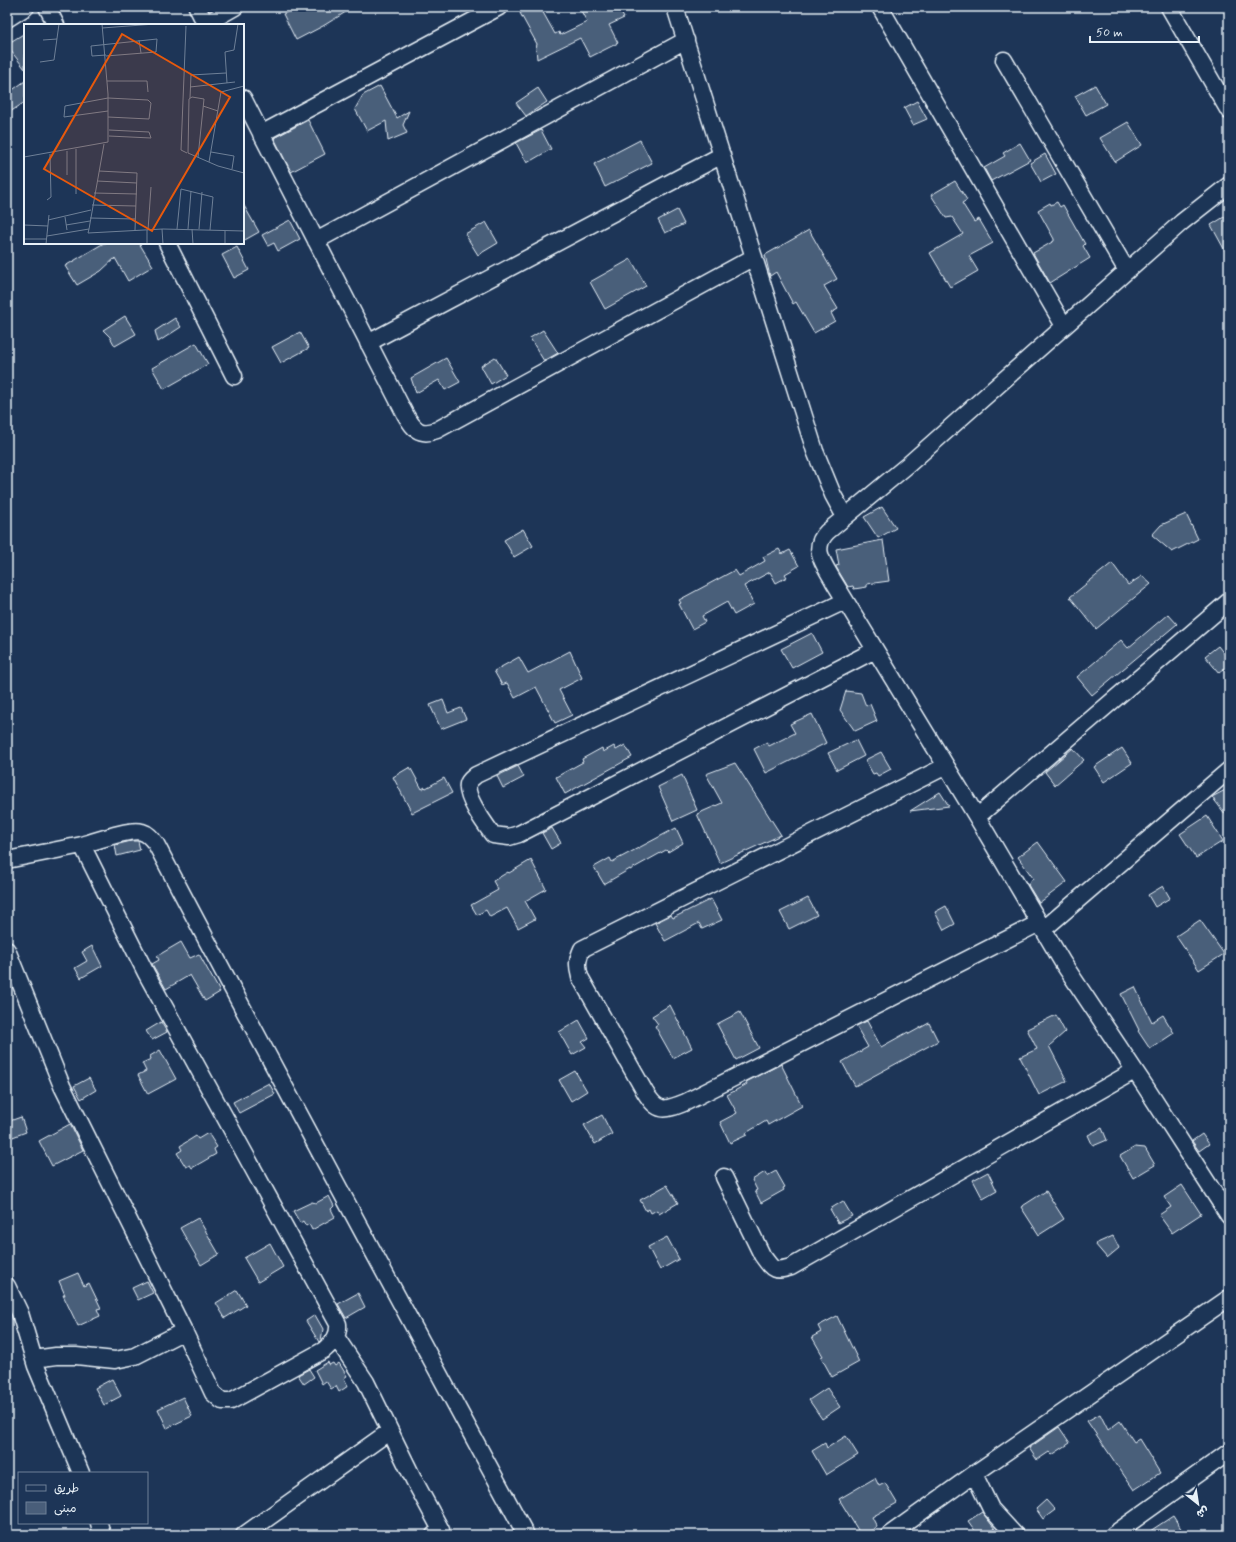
<svg xmlns="http://www.w3.org/2000/svg" width="1236" height="1542" font-family="Mynerve,'Playpen Sans Arabic',sans-serif">
<style>
.building{fill:#495e7a;stroke:#e8f1f8}
.lines{fill:none;stroke-linecap:round;stroke-linejoin:round}
.minor-casing{stroke:#e8f1f8;stroke-width:19}
.minor{stroke:#1d3557;stroke-width:16}
.inset-road{fill:none;stroke:#6e8097;stroke-width:1}
.view{fill:#e8590c;fill-opacity:0.15;stroke:#e8590c;stroke-width:2}
.inset-edge{fill:none;stroke:#e8f1f8;stroke-width:2}
</style>
<rect width="100%" height="100%" fill="#1d3557"/>
<filter id="ink" filterUnits="userSpaceOnUse"><feTurbulence type="fractalNoise" baseFrequency=".025" numOctaves="2"/><feDisplacementMap in="SourceGraphic" scale="8" xChannelSelector="R" yChannelSelector="G"/><feConvolveMatrix kernelMatrix="1 2 1 2 8 2 1 2 1" color-interpolation-filters="sRGB"/></filter>
<g filter="url(#ink)">
<path class="building" d="M 298,7 L 354,7 L 323,26 L 296,40 L 283,14 Z
M 531,7 L 540,7 L 555,34 L 559,32 L 560,35 L 587,22 L 579,7 L 618,7 L 624,18 L 609,25 L 618,43 L 590,57 L 580,38 L 537,59 L 536,48 L 537,44 L 520,13 Z
M 25,33 L 25,69 L 7,46 L 7,44 Z
M 25,81 L 25,102 L 7,114 L 7,94 Z
M 1095,85 L 1106,104 L 1086,115 L 1075,96 Z
M 380,86 L 397,118 L 409,111 L 403,125 L 407,133 L 388,141 L 386,121 L 367,131 L 355,109 L 363,95 Z
M 538,88 L 547,102 L 526,116 L 516,103 Z
M 917,101 L 927,119 L 913,125 L 904,108 Z
M 308,120 L 325,154 L 291,172 L 274,138 Z
M 1128,122 L 1142,145 L 1115,162 L 1100,138 Z
M 541,130 L 551,149 L 527,163 L 516,143 Z
M 640,140 L 652,163 L 605,187 L 594,164 Z
M 1020,143 L 1030,160 L 991,181 L 984,168 L 1005,156 L 1003,153 Z
M 1045,154 L 1056,174 L 1041,182 L 1030,163 Z
M 955,181 L 967,200 L 962,203 L 974,222 L 979,219 L 993,243 L 969,256 L 978,271 L 950,287 L 930,253 L 963,234 L 952,217 L 946,218 L 931,195 Z
M 1057,202 L 1060,207 L 1063,205 L 1085,244 L 1083,246 L 1090,258 L 1050,283 L 1033,253 L 1054,241 L 1054,239 L 1038,210 L 1050,203 L 1051,205 Z
M 243,204 L 259,232 L 243,241 Z
M 677,210 L 684,224 L 665,233 L 658,220 Z
M 1229,214 L 1229,258 L 1211,225 Z
M 290,220 L 300,239 L 278,251 L 274,243 L 268,246 L 262,235 Z
M 486,222 L 498,243 L 478,255 L 465,234 Z
M 809,230 L 837,279 L 824,286 L 838,309 L 831,313 L 835,321 L 814,333 L 796,302 L 793,304 L 776,272 L 770,276 L 765,255 Z
M 104,243 L 139,243 L 153,266 L 128,281 L 115,258 L 101,271 L 77,285 L 65,266 Z
M 237,247 L 249,270 L 234,278 L 222,255 Z
M 631,259 L 646,286 L 605,309 L 590,282 Z
M 125,316 L 136,334 L 115,346 L 110,337 L 103,330 Z
M 175,318 L 181,327 L 158,342 L 155,331 Z
M 543,330 L 558,353 L 544,361 L 530,338 Z
M 300,332 L 309,348 L 281,363 L 272,347 Z
M 196,343 L 208,364 L 164,389 L 152,368 Z
M 495,357 L 506,375 L 491,384 L 481,366 Z
M 446,358 L 460,382 L 445,390 L 439,380 L 416,393 L 411,378 Z
M 882,507 L 896,528 L 878,538 L 864,517 Z
M 1186,514 L 1198,539 L 1172,552 L 1152,535 L 1161,525 Z
M 523,529 L 533,546 L 514,557 L 504,540 Z
M 883,540 L 889,581 L 867,584 L 867,587 L 854,589 L 853,586 L 848,587 L 836,567 L 836,566 L 839,565 L 836,549 Z
M 779,549 L 782,554 L 790,550 L 799,566 L 785,574 L 787,577 L 776,583 L 770,572 L 744,586 L 754,604 L 734,615 L 727,602 L 702,616 L 705,622 L 692,629 L 679,604 L 681,603 L 679,600 L 735,570 L 739,576 L 765,561 L 763,557 Z
M 1112,563 L 1128,585 L 1142,576 L 1151,584 L 1096,629 L 1070,597 Z
M 1168,614 L 1177,624 L 1092,695 L 1077,677 L 1121,640 L 1128,648 Z
M 812,633 L 822,652 L 792,668 L 781,649 Z
M 1218,646 L 1229,660 L 1229,665 L 1219,673 L 1205,656 Z
M 570,651 L 582,678 L 559,690 L 572,715 L 555,723 L 536,687 L 515,698 L 507,683 L 502,685 L 494,671 L 519,657 L 528,673 Z
M 846,691 L 861,693 L 866,706 L 870,704 L 877,721 L 855,731 L 840,710 Z
M 443,700 L 448,713 L 461,708 L 466,719 L 441,729 L 430,705 Z
M 812,714 L 826,743 L 766,773 L 754,749 L 767,742 L 769,746 L 795,733 L 790,724 Z
M 856,740 L 864,756 L 837,770 L 828,753 Z
M 625,745 L 632,757 L 565,794 L 556,777 L 583,762 L 582,759 L 602,748 L 603,752 L 614,746 L 616,750 Z
M 1073,748 L 1084,760 L 1055,785 L 1045,772 Z
M 1122,748 L 1132,763 L 1104,782 L 1094,767 Z
M 881,752 L 891,769 L 878,776 L 876,773 L 873,774 L 865,760 Z
M 735,763 L 781,835 L 720,863 L 697,814 L 722,803 L 706,774 Z
M 518,766 L 524,777 L 503,788 L 497,776 Z
M 410,767 L 422,789 L 425,787 L 426,788 L 444,778 L 452,793 L 412,813 L 393,777 Z
M 682,775 L 697,810 L 673,821 L 658,787 Z
M 1229,788 L 1229,819 L 1212,797 Z
M 940,792 L 949,806 L 910,811 Z
M 1207,816 L 1223,841 L 1196,858 L 1180,834 Z
M 552,828 L 561,843 L 551,849 L 542,833 Z
M 676,828 L 683,843 L 668,852 L 666,850 L 630,870 L 630,869 L 604,884 L 594,867 L 610,858 L 612,862 Z
M 131,841 L 138,841 L 140,850 L 117,856 L 115,845 Z
M 1038,842 L 1067,882 L 1039,903 L 1028,885 L 1033,878 L 1018,857 Z
M 531,860 L 546,889 L 525,901 L 535,919 L 518,928 L 507,908 L 490,917 L 486,910 L 477,915 L 471,905 L 498,890 L 493,881 L 508,872 L 509,873 Z
M 1163,886 L 1170,898 L 1155,907 L 1148,895 Z
M 808,898 L 817,915 L 789,929 L 780,912 Z
M 711,899 L 722,920 L 702,929 L 699,923 L 665,941 L 655,923 L 671,915 L 673,918 Z
M 946,906 L 955,924 L 944,930 L 935,912 Z
M 1200,920 L 1224,954 L 1199,970 L 1176,936 Z
M 181,942 L 190,958 L 199,954 L 220,992 L 205,1001 L 190,975 L 166,989 L 152,964 L 159,960 L 157,956 Z
M 92,946 L 102,966 L 81,978 L 75,968 L 87,961 L 82,952 Z
M 1135,987 L 1152,1022 L 1163,1015 L 1174,1033 L 1150,1049 L 1138,1031 L 1139,1030 L 1121,994 Z
M 670,1005 L 692,1048 L 673,1058 L 655,1026 L 658,1024 L 652,1016 Z
M 740,1012 L 759,1048 L 736,1060 L 717,1024 Z
M 1056,1015 L 1065,1032 L 1049,1046 L 1067,1081 L 1039,1095 L 1020,1057 L 1037,1049 L 1027,1029 Z
M 579,1020 L 589,1038 L 582,1042 L 586,1047 L 572,1055 L 559,1032 Z
M 867,1021 L 881,1047 L 908,1032 L 909,1034 L 929,1023 L 938,1041 L 855,1086 L 842,1062 L 868,1047 L 856,1026 Z
M 161,1022 L 167,1032 L 152,1040 L 146,1031 Z
M 160,1050 L 176,1079 L 148,1094 L 138,1075 L 146,1071 L 142,1063 L 151,1059 L 150,1056 Z
M 781,1064 L 802,1106 L 768,1125 L 766,1121 L 746,1133 L 747,1135 L 730,1143 L 720,1122 L 737,1113 L 727,1095 L 747,1084 L 746,1082 Z
M 575,1071 L 587,1091 L 571,1101 L 559,1080 Z
M 89,1078 L 96,1090 L 81,1099 L 74,1086 Z
M 269,1083 L 275,1094 L 239,1113 L 233,1102 Z
M 602,1115 L 612,1134 L 595,1144 L 584,1125 Z
M 21,1117 L 26,1132 L 10,1138 L 7,1128 L 7,1122 Z
M 70,1124 L 83,1150 L 52,1166 L 39,1141 Z
M 1102,1128 L 1107,1140 L 1093,1146 L 1088,1135 Z
M 208,1133 L 217,1147 L 214,1149 L 216,1154 L 192,1168 L 190,1165 L 186,1167 L 177,1153 L 182,1150 L 180,1146 L 196,1136 L 198,1139 Z
M 1202,1134 L 1209,1144 L 1199,1151 L 1192,1141 Z
M 1135,1147 L 1145,1148 L 1155,1165 L 1133,1178 L 1120,1156 Z
M 776,1171 L 785,1187 L 783,1188 L 784,1190 L 761,1203 L 755,1191 L 757,1190 L 752,1180 L 765,1172 L 767,1176 Z
M 988,1172 L 997,1191 L 983,1199 L 973,1180 Z
M 667,1185 L 678,1203 L 659,1214 L 657,1210 L 651,1213 L 649,1209 L 646,1211 L 640,1200 Z
M 1182,1185 L 1201,1214 L 1172,1233 L 1159,1215 L 1171,1207 L 1164,1197 Z
M 1046,1191 L 1064,1219 L 1039,1235 L 1021,1207 Z
M 329,1196 L 334,1206 L 331,1209 L 335,1217 L 312,1230 L 309,1224 L 306,1226 L 303,1221 L 300,1223 L 293,1211 L 312,1202 L 316,1203 Z
M 843,1201 L 852,1216 L 838,1223 L 830,1209 Z
M 198,1218 L 219,1254 L 201,1265 L 180,1228 Z
M 1113,1236 L 1119,1248 L 1107,1258 L 1095,1244 Z
M 667,1237 L 679,1259 L 660,1270 L 648,1247 Z
M 270,1243 L 283,1267 L 258,1282 L 244,1258 Z
M 78,1273 L 84,1286 L 89,1283 L 101,1308 L 97,1309 L 100,1316 L 78,1326 L 63,1295 L 65,1295 L 59,1281 Z
M 147,1281 L 153,1293 L 138,1300 L 132,1288 Z
M 237,1290 L 246,1305 L 225,1318 L 216,1303 Z
M 358,1293 L 365,1307 L 346,1318 L 338,1304 Z
M 315,1315 L 323,1329 L 321,1340 L 319,1342 L 306,1321 Z
M 837,1316 L 859,1362 L 832,1377 L 821,1357 L 823,1356 L 812,1337 L 821,1332 L 818,1326 Z
M 328,1362 L 329,1365 L 333,1363 L 335,1366 L 339,1363 L 347,1376 L 344,1378 L 348,1386 L 339,1392 L 336,1386 L 331,1389 L 326,1381 L 322,1384 L 315,1370 Z
M 309,1369 L 314,1377 L 304,1384 L 298,1375 Z
M 112,1379 L 121,1396 L 104,1405 L 95,1388 Z
M 827,1388 L 840,1407 L 822,1419 L 809,1400 Z
M 183,1397 L 192,1416 L 167,1428 L 158,1409 Z
M 1100,1414 L 1108,1430 L 1120,1421 L 1134,1442 L 1139,1439 L 1160,1473 L 1134,1490 L 1087,1421 Z
M 1059,1427 L 1070,1443 L 1052,1455 L 1049,1452 L 1037,1460 L 1029,1448 Z
M 846,1436 L 858,1455 L 826,1475 L 812,1451 L 825,1443 L 827,1448 Z
M 875,1478 L 879,1486 L 885,1483 L 897,1503 L 872,1517 L 877,1527 L 863,1535 L 861,1535 L 839,1499 Z
M 1046,1500 L 1055,1510 L 1043,1519 L 1036,1509 Z
M 982,1512 L 995,1529 L 987,1535 L 978,1535 L 968,1521 Z
M 1173,1516 L 1185,1535 L 1144,1535 Z"/>
<g class="lines">
<defs>
<path id="minor" d="M 47,7 L 56,25
M 197,7 L 206,25
M 675,7 L 815,451 L 833,495 L 845,517
M 880,7 L 1064,326
M 1169,7 L 1229,111
M 7,19 L 26,7
M 205,24 L 235,7
M 1004,60 L 1127,271
M 243,98 L 405,414 C 413,428 419,437 437,430 L 754,257
M 261,134 L 499,7
M 1229,185 L 1182,222 L 909,464 L 827,532 C 810,549 825,565 834,582 L 977,817 L 1063,963 L 1145,1086 L 1229,1216
M 316,241 L 686,40
M 167,243 L 234,376
M 368,343 L 722,155
M 845,601 L 476,775 C 473,778 469,780 468,784 C 465,797 485,824 493,835 L 509,837 L 519,834 L 875,650
M 946,766 L 582,949 C 577,960 577,966 580,977 L 645,1092 C 658,1113 664,1111 686,1102 L 1039,923
M 977,817 L 1229,601
M 82,845 C 96,841 130,828 142,832 C 149,834 152,839 156,844 C 277,1075 402,1305 526,1535
M 7,860 L 82,845 L 146,973 L 338,1324 C 339,1337 333,1342 324,1350 L 231,1401 L 222,1401 L 213,1393 L 184,1331 L 62,1086 L 7,950
M 1044,929 L 1229,770
M 724,1177 L 762,1255 C 773,1270 773,1272 791,1267 L 1134,1071
M 7,1286 L 20,1313 L 36,1366 L 81,1473
M 336,1337 L 366,1382 L 414,1480 L 441,1530 L 434,1535
M 34,1359 L 56,1356 L 76,1356 L 115,1360 L 135,1356 L 184,1331
M 974,1474 L 991,1509 L 1015,1535
M 99,1523 L 102,1535
M 244,1535 L 390,1431
M 889,1535 L 974,1474 L 1229,1298
M 1113,1535 L 1229,1452"/>
</defs>
<use href="#minor" class="minor-casing"/>
<use href="#minor" class="minor"/>
</g>
</g>
<g transform="translate(24 24)">
<rect width="220" height="220" fill="#1d3557"/>
<path class="inset-road" d="M 162,2 L 157,126 L 163,129M 78,4 L 131,0M 19,16 L 33,15M 115,16 L 117,29M 82,31 L 68,32 L 67,22 L 133,15 L 132,28 L 82,32M 16,38 L 30,36 L 35,0M 83,57 L 123,57 L 124,68M 203,59 L 201,28 L 210,26 L 214,0M 166,63 L 211,58M 84,74 L 124,76 L 127,79 L 125,95 L 84,93M 84,74 L 41,82 L 40,93 L 84,87M 166,74 L 167,51 L 202,49M 179,82 L 194,87M 85,106 L 125,108 L 127,114 L 85,112M 52,125 L 52,170M 43,127 L 43,151M 187,128 L 210,132 L 208,145M 0,133 L 84,118 L 84,70 L 78,0M 174,133 L 180,75 L 168,73 L 165,75 L 164,129 L 194,142 L 220,149M 185,138 L 197,68 L 220,62M 75,147 L 113,149 L 111,206M 73,157 L 113,159M 70,169 L 113,170M 23,176 L 27,173 L 26,130M 68,181 L 112,182M 41,193 L 43,206M 66,194 L 111,195M 24,196 L 67,186M 0,201 L 24,202M 42,201 L 66,197M 65,205 L 64,209 L 139,205 L 220,207M 138,205 L 139,220M 153,205 L 157,165 L 189,173 L 186,206M 164,205 L 167,167M 168,205 L 169,220M 175,205 L 178,168M 124,206 L 127,163M 201,207 L 201,220M 23,212 L 65,205 L 80,120M 0,215 L 23,215M 22,220 L 25,191M 123,220 L 123,206"/>
<path class="view" d="M 98,10 L 206,73 L 128,207 L 20,145 Z"/>
<rect width="220" height="220" class="inset-edge"/>
</g>
<rect width="1236" height="1542" fill="none" stroke="#1d3557" stroke-width="24"/>
<rect x="12" y="12" width="1212" height="1518" fill="none" stroke="#e8f1f8" stroke-width="1.5" filter="url(#ink)"/>
<rect x="18" y="1472" width="130" height="52" fill="#1d3557" stroke="#6e8097"/>
<rect x="26" y="1485" width="20" height="6" fill="#1d3557" stroke="#6e8097"/>
<text x="54" y="1492" font-size="12" fill="#e8f1f8">طريق</text>
<rect x="26" y="1502" width="20" height="12" fill="#495e7a" stroke="#6e8097"/>
<text x="54" y="1512" font-size="12" fill="#e8f1f8">مبنى</text>
<g transform="translate(1198 1504) rotate(150)" stroke="#1d3557" stroke-width="3" paint-order="stroke">
<path d="M0-3L7 15L0 10L-7 15Z" fill="#e8f1f8"/>
<text y="-6" font-size="11" font-weight="bold" text-anchor="middle" fill="#e8f1f8">ش</text>
</g>
<path d="M1090 36v6h109v-6" fill="none" stroke="#e8f1f8" stroke-width="2"/>
<text x="1096" y="36" font-size="12" fill="#e8f1f8" stroke="#1d3557" stroke-width="3" paint-order="stroke">50 m</text>
</svg>
